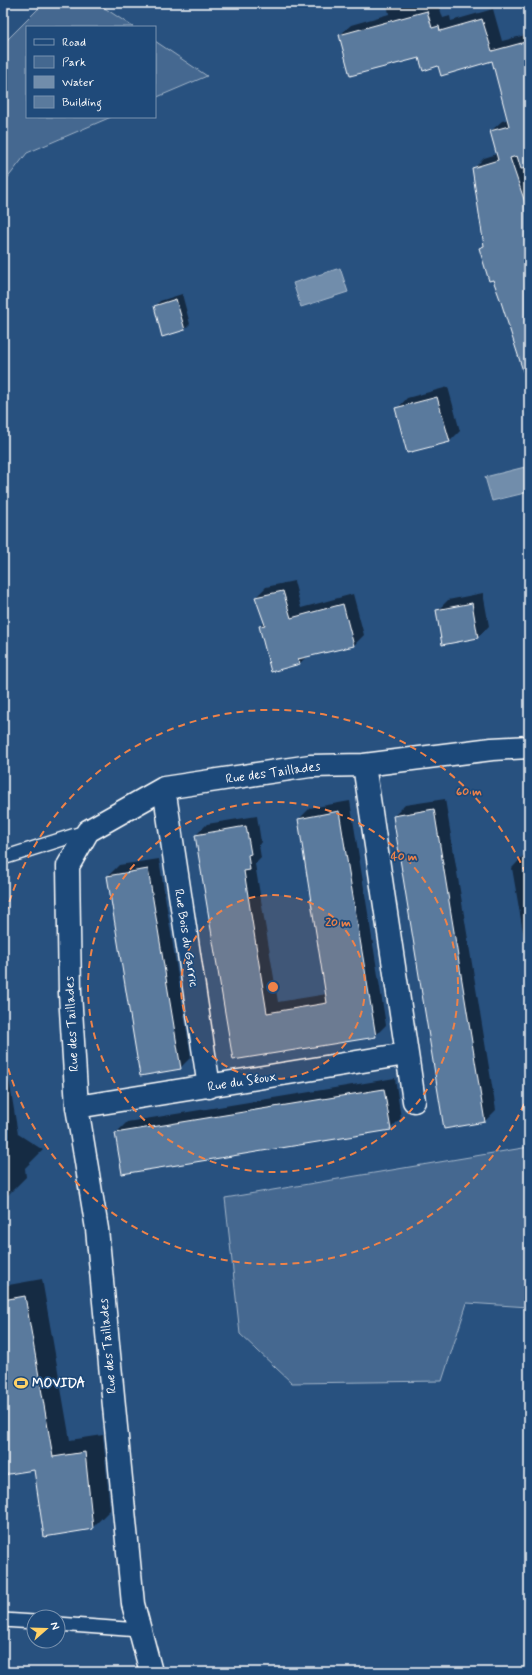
<svg xmlns="http://www.w3.org/2000/svg" width="532" height="1675" font-family="Mynerve,sans-serif">
<style>
.green{fill:#446890;stroke:#a2b4c8}
.water{fill:#718dab;stroke:#aabbcd}
.shadow{fill:#0007}
.building{fill:#5a7a9d;stroke:#fff}
.lines{fill:none;stroke-linecap:round;stroke-linejoin:round}
.lane-casing{stroke:#fff;stroke-width:16}
.street-casing{stroke:#fff;stroke-width:25}
.lane{stroke:#1f4a7a;stroke-width:13}
.street{stroke:#1f4a7a;stroke-width:22}
.ring{fill:none;stroke:#ee8249;stroke-width:2;stroke-dasharray:7 5}
.labels{text-anchor:middle;dominant-baseline:central;stroke-width:3.5;stroke-linejoin:round;paint-order:stroke}
.street-label{font-size:13px;fill:#fff;stroke:#1f4a7a}
.poi-label{font-size:13px;font-weight:bold;fill:#fff;stroke:#1f4a7a;text-anchor:start}
.centre{fill:#ee8249;stroke:#1f4a7a;stroke-width:2}
.ring-label{font-size:12px;text-anchor:middle;font-weight:bold;fill:#ee8249;stroke:#1f4a7a;stroke-width:3.5;stroke-linejoin:round;paint-order:stroke}
</style>
<rect width="100%" height="100%" fill="#28517f"/>
<filter id="ink" filterUnits="userSpaceOnUse"><feTurbulence type="fractalNoise" baseFrequency=".025" numOctaves="2"/><feDisplacementMap in="SourceGraphic" scale="8" xChannelSelector="R" yChannelSelector="G"/><feConvolveMatrix kernelMatrix="1 2 1 2 8 2 1 2 1" color-interpolation-filters="sRGB"/></filter>
<g filter="url(#ink)">
<path class="green" d="M 44,3 L 97,3 L 133,27 L 27,27 L 27,117 L 111,117 L 27,153 L 3,184 L 3,44 Z
M 155,41 L 207,76 L 155,98 Z
M 529,1147 L 529,1307 L 467,1303 L 442,1381 L 292,1383 L 240,1334 L 225,1198 Z"/>
<path class="water" d="M 340,268 L 348,292 L 301,307 L 293,283 Z
M 529,466 L 529,492 L 492,501 L 485,477 Z"/>
<path class="shadow" d="M 387,3 L 438,3 L 443,18 L 450,16 L 451,21 L 493,9 L 502,41 L 529,34 L 529,151 L 523,153 L 529,171 L 529,346 L 493,279 L 480,248 L 485,243 L 473,169 L 484,158 L 497,154 L 491,131 L 502,121 L 509,119 L 493,60 L 439,65 L 419,57 L 340,35 L 351,25 L 389,14 Z
M 182,294 L 190,324 L 185,329 L 155,307 L 160,301 Z
M 448,387 L 460,431 L 450,441 L 397,409 L 407,398 Z
M 294,581 L 301,608 L 353,594 L 364,635 L 354,645 L 307,656 L 300,663 L 271,671 L 260,626 L 265,622 L 256,597 L 266,587 Z
M 483,593 L 489,626 L 478,637 L 443,644 L 437,611 L 448,600 Z
M 445,799 L 496,1110 L 485,1121 L 445,1128 L 394,816 L 405,805 Z
M 350,801 L 386,1025 L 375,1036 L 234,1059 L 196,835 L 207,824 L 257,816 L 261,842 L 259,845 L 261,858 L 255,864 L 278,1002 L 327,994 L 299,819 L 310,808 Z
M 527,852 L 529,852 L 529,966 L 512,868 Z
M 159,859 L 191,1057 L 180,1068 L 108,876 L 119,865 Z
M 3,1043 L 18,1134 L 43,1150 L 25,1168 L 26,1177 L 8,1195 L 3,1196 Z
M 395,1078 L 401,1118 L 390,1129 L 116,1133 L 127,1122 Z
M 42,1279 L 70,1440 L 103,1435 L 110,1510 L 92,1528 L 34,1469 L 3,1474 L 3,1286 Z"/>
<path class="building" d="M 427,11 L 432,28 L 439,26 L 440,31 L 482,19 L 492,51 L 529,41 L 529,168 L 521,169 L 517,156 L 510,158 L 529,214 L 529,373 L 524,374 L 501,302 L 493,280 L 489,281 L 479,248 L 484,246 L 472,168 L 498,160 L 490,131 L 509,126 L 492,61 L 441,76 L 438,66 L 423,71 L 419,58 L 350,76 L 339,35 Z
M 176,299 L 185,330 L 162,337 L 154,306 Z
M 437,397 L 450,442 L 407,453 L 395,408 Z
M 283,591 L 291,618 L 343,604 L 354,646 L 298,659 L 300,664 L 271,672 L 259,626 L 265,625 L 255,597 Z
M 472,603 L 478,638 L 442,645 L 436,610 Z
M 434,809 L 485,1122 L 444,1129 L 393,816 Z
M 339,811 L 376,1037 L 233,1060 L 195,835 L 246,826 L 251,854 L 248,855 L 250,870 L 244,871 L 267,1013 L 327,1003 L 298,819 Z
M 148,869 L 181,1069 L 140,1076 L 107,876 Z
M 384,1089 L 391,1130 L 122,1174 L 115,1133 Z
M 25,1296 L 53,1457 L 85,1452 L 93,1529 L 44,1537 L 34,1470 L 3,1475 L 3,1300 Z"/>
<g class="lines">
<defs>
<path id="lane" d="M 3,858 L 88,831
M 3,1620 L 34,1622
M 58,1624 L 139,1630"/>
<path id="street" d="M 364,765 L 414,1101
M 164,788 L 209,1087
M 77,1107 L 406,1054
M 151,1672 L 133,1604 L 97,1229 L 77,1107 L 70,993 L 68,866 L 88,831 L 164,788 L 310,766 L 364,765 L 492,749 L 529,747"/>
</defs>
<use href="#lane" class="lane-casing"/>
<use href="#street" class="street-casing"/>
<use href="#lane" class="lane"/>
<use href="#street" class="street"/>
</g>
</g>
<circle cx="273" cy="987" r="92" fill="#ee8249" fill-opacity=".12"/>
<g class="ring">
<circle cx="273" cy="987" r="92"/>
<circle cx="273" cy="987" r="185"/>
<path d="M529 1093A277 277 0 0 1 3 1049M3 925A277 277 0 0 1 529 881"/>
</g>
<defs>
<symbol id="stadium-bare" viewBox="-9 -9 18 18"><path d="M0-5a6.5 5 0 1 0 0 10a6.5 5 0 1 0 0-10ZM-3.5-1.8h7v3.6h-7Z" fill="#ffd166" stroke="#1f4a7a" stroke-width="2.5" paint-order="stroke"/></symbol>
</defs>
<g fill-rule="evenodd">
<use href="#stadium-bare" x="11" y="1373" width="20" height="20"/>
</g>
<g class="labels">
<g class="street-label">
<text transform="translate(273 773) rotate(-8)">Rue des Taillades</text>
<text transform="translate(186 938) rotate(81)">Rue Bois du Garric</text>
<text transform="translate(72 1024) rotate(-93)">Rue des Taillades</text>
<text transform="translate(242 1082) rotate(-9)">Rue du Séoux</text>
<text transform="translate(108 1346) rotate(-95)">Rue des Taillades</text>
</g>
<g class="poi-label">
<text x="32" y="1383">MOVIDA</text>
</g>
</g>
<circle cx="273" cy="987" r="6" class="centre"/>
<g class="ring-label">
<text x="469" y="795">60 m</text>
<text x="404" y="860">40 m</text>
<text x="338" y="926">20 m</text>
</g>
<rect width="532" height="1675" fill="none" stroke="#1f4a7a" stroke-width="16"/>
<rect x="8" y="8" width="516" height="1659" fill="none" stroke="#fff" stroke-width="1.5" filter="url(#ink)"/>
<rect x="26" y="26" width="130" height="92" fill="#1f4a7a" stroke="#7992af"/>
<rect x="34" y="39" width="20" height="6" fill="#1f4a7a" stroke="#7992af"/>
<text x="62" y="46" font-size="12" fill="#ffffff">Road</text>
<rect x="34" y="56" width="20" height="12" fill="#446890" stroke="#7992af"/>
<text x="62" y="66" font-size="12" fill="#ffffff">Park</text>
<rect x="34" y="76" width="20" height="12" fill="#718dab" stroke="#7992af"/>
<text x="62" y="86" font-size="12" fill="#ffffff">Water</text>
<rect x="34" y="96" width="20" height="12" fill="#5a7a9d" stroke="#7992af"/>
<text x="62" y="106" font-size="12" fill="#ffffff">Building</text>
<g transform="translate(46 1629) rotate(70)"><circle r="19" fill="#1f4a7a" stroke="#7992af"/>
<path d="M0-3L7 15L0 10L-7 15Z" fill="#ffd166"/>
<text y="-6" font-size="11" font-weight="bold" text-anchor="middle" fill="#ffffff">N</text>
</g>
</svg>
